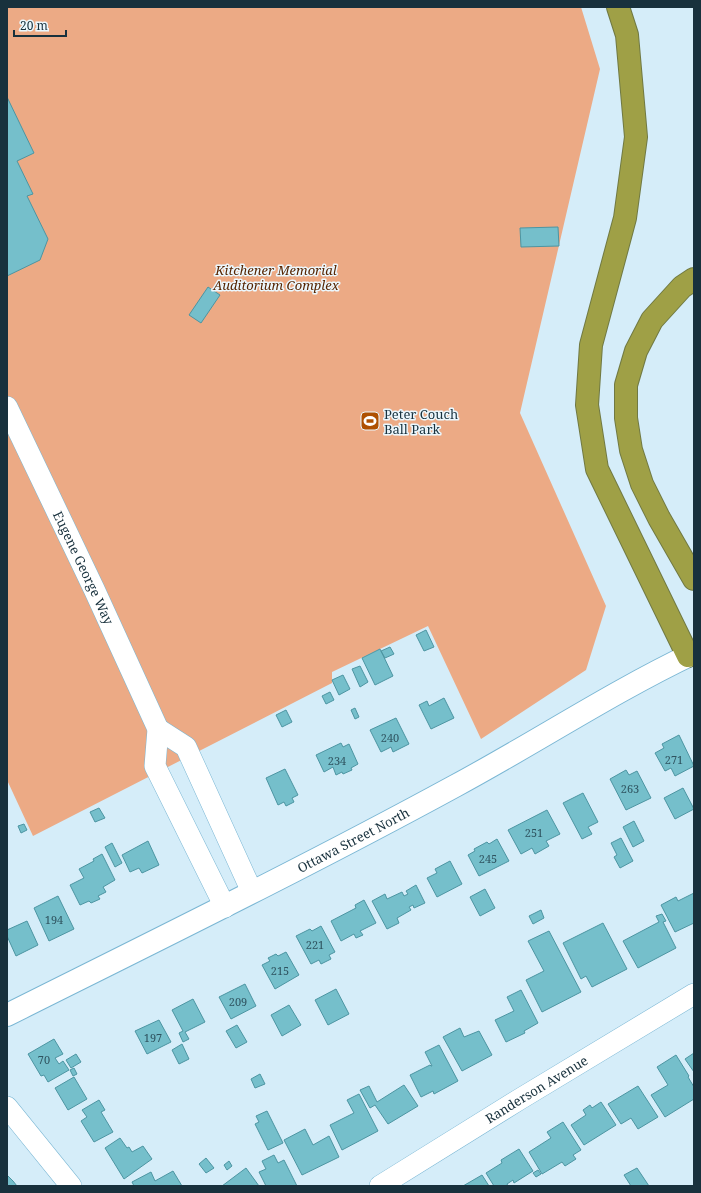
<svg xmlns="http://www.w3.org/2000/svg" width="701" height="1193" font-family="'Noto Serif',serif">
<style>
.green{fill:#ecaa85}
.building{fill:#75bfcb;stroke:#4c95a2}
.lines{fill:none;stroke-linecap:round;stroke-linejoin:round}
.minor-casing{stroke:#7bb7d4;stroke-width:22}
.secondary-casing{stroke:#7bb7d4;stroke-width:24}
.motorway-casing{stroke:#707943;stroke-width:24}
.minor{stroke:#fff;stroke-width:21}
.secondary{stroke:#fff;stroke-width:22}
.motorway{stroke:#9fa046;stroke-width:22}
.labels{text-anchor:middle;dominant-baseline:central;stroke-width:3;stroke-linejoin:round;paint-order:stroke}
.number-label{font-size:11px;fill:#2f5460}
.park-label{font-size:13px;font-style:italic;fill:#562400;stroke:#ecf8fe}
.poi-label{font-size:13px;fill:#18313d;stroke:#ecf8fe;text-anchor:start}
.street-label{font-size:13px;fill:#18313d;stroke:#ecf8fe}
</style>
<rect width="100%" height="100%" fill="#d5edf9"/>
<path class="green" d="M 7,7 L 581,7 L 600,69 L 520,413 L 606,606 L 586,670 L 481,739 L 428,626 L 332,672 L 332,683 L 33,836 L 7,780 Z"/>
<path class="building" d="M 7,97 L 34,153 L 17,161 L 33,194 L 27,196 L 48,239 L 40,260 L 7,276 Z
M 558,227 L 559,246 L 521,247 L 520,228 Z
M 208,287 L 220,295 L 201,323 L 189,315 Z
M 426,630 L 434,647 L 424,651 L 416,635 Z
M 390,647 L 394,654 L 385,658 L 381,651 Z
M 380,649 L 393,676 L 375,685 L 362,658 Z
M 360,666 L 368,682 L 360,687 L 352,669 Z
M 343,675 L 350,689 L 339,695 L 332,680 Z
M 330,692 L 334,700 L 326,704 L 322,696 Z
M 444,698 L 454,718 L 431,729 L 419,705 L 427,701 L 429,706 Z
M 355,708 L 359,717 L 355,719 L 351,710 Z
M 286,710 L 292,722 L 282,727 L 276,715 Z
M 396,718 L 409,744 L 393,752 L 391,747 L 381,752 L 370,730 Z
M 679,735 L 694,766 L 675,776 L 671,768 L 665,771 L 655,753 L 664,748 L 662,744 Z
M 341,743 L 343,747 L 349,744 L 358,764 L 351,768 L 352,770 L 343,774 L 342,772 L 336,775 L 333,767 L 324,772 L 316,755 Z
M 285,769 L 298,795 L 292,798 L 294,802 L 286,806 L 284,802 L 278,805 L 266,778 Z
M 626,770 L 629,775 L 637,771 L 651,798 L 626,810 L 610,779 Z
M 683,788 L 694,809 L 675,819 L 664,798 Z
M 583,793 L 598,822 L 588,827 L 592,834 L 582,839 L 563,803 Z
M 99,808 L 105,818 L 95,822 L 90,812 Z
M 547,810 L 560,834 L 546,841 L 549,846 L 535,854 L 532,848 L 521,854 L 508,830 Z
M 634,821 L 644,841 L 633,847 L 623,827 Z
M 24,824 L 27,830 L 21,833 L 18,826 Z
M 621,838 L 633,861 L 620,868 L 614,857 L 617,855 L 611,843 Z
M 497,839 L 509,861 L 479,876 L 468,855 L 475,851 L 474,849 L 487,842 L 489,844 Z
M 148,841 L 159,865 L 142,873 L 139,868 L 130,872 L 122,855 Z
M 112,843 L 122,863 L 115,867 L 105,847 Z
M 102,854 L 115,880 L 103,887 L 106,892 L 98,896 L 100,899 L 91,903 L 89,901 L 80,905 L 70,885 L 84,878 L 79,869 L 94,861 L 93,859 Z
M 450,861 L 462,884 L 437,897 L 427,878 L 437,873 L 435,869 Z
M 416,885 L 425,903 L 414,908 L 413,905 L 409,907 L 411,910 L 397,918 L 399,923 L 387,929 L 372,901 L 385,894 L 387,899 L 402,892 L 404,896 L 408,894 L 406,891 Z
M 485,889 L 495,908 L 480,916 L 470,897 Z
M 694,893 L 694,923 L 675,932 L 661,905 L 676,897 L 678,901 Z
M 58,896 L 74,929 L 49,941 L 34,908 Z
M 364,900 L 376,923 L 360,931 L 363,935 L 356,938 L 354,934 L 341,941 L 331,921 L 356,908 L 355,905 Z
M 541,910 L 544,918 L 533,924 L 529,916 Z
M 662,914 L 666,921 L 663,922 L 676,948 L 638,968 L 623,941 L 659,922 L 656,916 Z
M 27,921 L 38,945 L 16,956 L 7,936 L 7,930 Z
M 603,923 L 627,969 L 592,987 L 586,976 L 581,979 L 563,943 Z
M 321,926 L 335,952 L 329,955 L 331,959 L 321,964 L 319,960 L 311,964 L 296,936 L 310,929 L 312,931 Z
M 549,931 L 581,992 L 542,1012 L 526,980 L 544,971 L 528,941 Z
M 286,952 L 299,975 L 275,989 L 262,965 L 270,961 L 268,958 L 276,954 L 278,956 Z
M 245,984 L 256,1006 L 231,1019 L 219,997 Z
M 336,989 L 349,1014 L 328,1025 L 315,1000 Z
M 521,990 L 538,1023 L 524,1031 L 525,1033 L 506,1042 L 495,1020 L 514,1011 L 507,997 Z
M 193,999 L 205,1022 L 185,1032 L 189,1039 L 183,1042 L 179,1033 L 183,1031 L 172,1010 Z
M 289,1005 L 301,1025 L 282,1036 L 271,1015 Z
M 159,1020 L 171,1042 L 147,1054 L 135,1031 Z
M 237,1025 L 247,1042 L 236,1048 L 226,1031 Z
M 460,1028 L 464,1037 L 479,1031 L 492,1055 L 462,1071 L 443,1037 Z
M 54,1039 L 63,1054 L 55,1058 L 59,1064 L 63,1061 L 69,1070 L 48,1082 L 44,1075 L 41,1076 L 28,1054 Z
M 182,1044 L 189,1059 L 179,1064 L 172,1050 Z
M 439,1045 L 458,1081 L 434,1094 L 433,1091 L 421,1097 L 410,1075 L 430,1065 L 431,1066 L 432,1066 L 425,1052 Z
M 694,1053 L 694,1072 L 685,1059 Z
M 76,1054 L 81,1062 L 71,1068 L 66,1060 Z
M 676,1055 L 689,1076 L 688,1077 L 694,1087 L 694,1099 L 665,1117 L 651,1095 L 668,1085 L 657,1067 Z
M 74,1068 L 77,1074 L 73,1076 L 70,1070 Z
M 260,1074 L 265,1084 L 255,1088 L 251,1079 Z
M 74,1077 L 87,1099 L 68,1110 L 55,1088 Z
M 404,1085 L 418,1106 L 388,1124 L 375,1105 L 370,1108 L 360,1090 L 369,1086 L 377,1102 Z
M 638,1086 L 658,1117 L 638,1129 L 631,1118 L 621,1124 L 608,1104 Z
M 359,1094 L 378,1131 L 342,1150 L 330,1125 L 354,1113 L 347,1100 Z
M 99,1100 L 105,1110 L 101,1112 L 113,1132 L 94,1142 L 81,1121 L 87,1117 L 82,1110 Z
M 601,1102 L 616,1125 L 584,1145 L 571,1125 L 586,1115 L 583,1110 L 590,1105 L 592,1108 Z
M 267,1111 L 283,1143 L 268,1150 L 255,1124 L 259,1122 L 256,1116 Z
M 563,1122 L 581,1150 L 573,1155 L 576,1159 L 565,1166 L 562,1162 L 542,1174 L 529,1152 L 551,1138 L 547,1132 Z
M 305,1129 L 313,1145 L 329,1136 L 339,1157 L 302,1175 L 284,1140 Z
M 120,1138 L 127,1148 L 129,1147 L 132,1152 L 143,1146 L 152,1159 L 124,1179 L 105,1148 Z
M 519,1149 L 533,1171 L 514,1183 L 513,1180 L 507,1184 L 508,1186 L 494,1186 L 486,1173 L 502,1163 L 501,1160 Z
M 274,1155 L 278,1163 L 284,1160 L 297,1186 L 266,1186 L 259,1172 L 266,1169 L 262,1161 Z
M 206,1158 L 214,1168 L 206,1173 L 199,1164 Z
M 229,1161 L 232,1166 L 227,1170 L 224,1165 Z
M 246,1168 L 259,1186 L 222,1186 Z
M 637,1168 L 649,1186 L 631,1186 L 624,1175 Z
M 538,1170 L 541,1174 L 536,1177 L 533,1173 Z
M 173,1171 L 182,1186 L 134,1186 L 132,1182 L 151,1172 L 155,1181 Z
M 7,1175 L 13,1181 L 17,1186 L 7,1186 Z
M 482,1175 L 489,1186 L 463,1186 Z"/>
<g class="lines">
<defs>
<g id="minor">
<path id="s1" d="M 7,407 L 94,589 L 158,729 L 155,766 L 225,907"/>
<path d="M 158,729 L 186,747 L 252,892"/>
<path d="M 7,1107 L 71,1186"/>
<path id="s2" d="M 380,1186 L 520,1099 L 694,994"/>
</g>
<g id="secondary">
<path id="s3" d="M 7,1015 C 157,940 308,866 455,786 C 535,743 612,692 694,653"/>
</g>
<path id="motorway" d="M 618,7 L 627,35 L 636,137 L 625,218 L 591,345 L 587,405 L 597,469 L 688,656
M 694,279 L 682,287 L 652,320 L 636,351 L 626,385 L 626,418 L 631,450 L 642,484 L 659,518 L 694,579"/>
</defs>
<use href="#minor" class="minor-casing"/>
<use href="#secondary" class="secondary-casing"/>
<use href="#motorway" class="motorway-casing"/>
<use href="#minor" class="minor"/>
<use href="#secondary" class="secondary"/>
<use href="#motorway" class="motorway"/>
</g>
<defs>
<symbol id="stadium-square" viewBox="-11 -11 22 22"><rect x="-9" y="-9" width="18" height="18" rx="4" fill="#af5001" stroke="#ecf8fe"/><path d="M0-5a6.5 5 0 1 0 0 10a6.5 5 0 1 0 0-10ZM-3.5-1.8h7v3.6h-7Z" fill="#fff"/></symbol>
</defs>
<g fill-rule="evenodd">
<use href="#stadium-square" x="359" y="410" width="22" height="22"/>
</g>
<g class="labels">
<g class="number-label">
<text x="390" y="737">240</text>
<text x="674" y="759">271</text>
<text x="337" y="760">234</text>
<text x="630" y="788">263</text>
<text x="534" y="832">251</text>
<text x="488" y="858">245</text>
<text x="54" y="919">194</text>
<text x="315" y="944">221</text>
<text x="280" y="970">215</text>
<text x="238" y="1001">209</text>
<text x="153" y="1037">197</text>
<text x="44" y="1059">70</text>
</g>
<g class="park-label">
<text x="276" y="270">Kitchener Memorial<tspan x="276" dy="15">Auditorium Complex</tspan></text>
</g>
<g class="poi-label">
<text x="384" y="414">Peter Couch<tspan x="384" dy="15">Ball Park</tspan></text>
</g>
<g class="street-label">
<text stroke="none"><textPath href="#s1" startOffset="178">Eugene George Way</textPath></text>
<text stroke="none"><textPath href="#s3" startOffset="388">Ottawa Street North</textPath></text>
<text stroke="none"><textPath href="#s2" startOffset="184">Randerson Avenue</textPath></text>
</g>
</g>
<rect width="701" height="1193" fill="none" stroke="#18313d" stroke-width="16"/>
<path d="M14 30v6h52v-6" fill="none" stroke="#18313d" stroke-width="2"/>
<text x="20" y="30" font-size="12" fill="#18313d" stroke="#ecf8fe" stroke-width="3" paint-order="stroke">20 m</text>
</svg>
